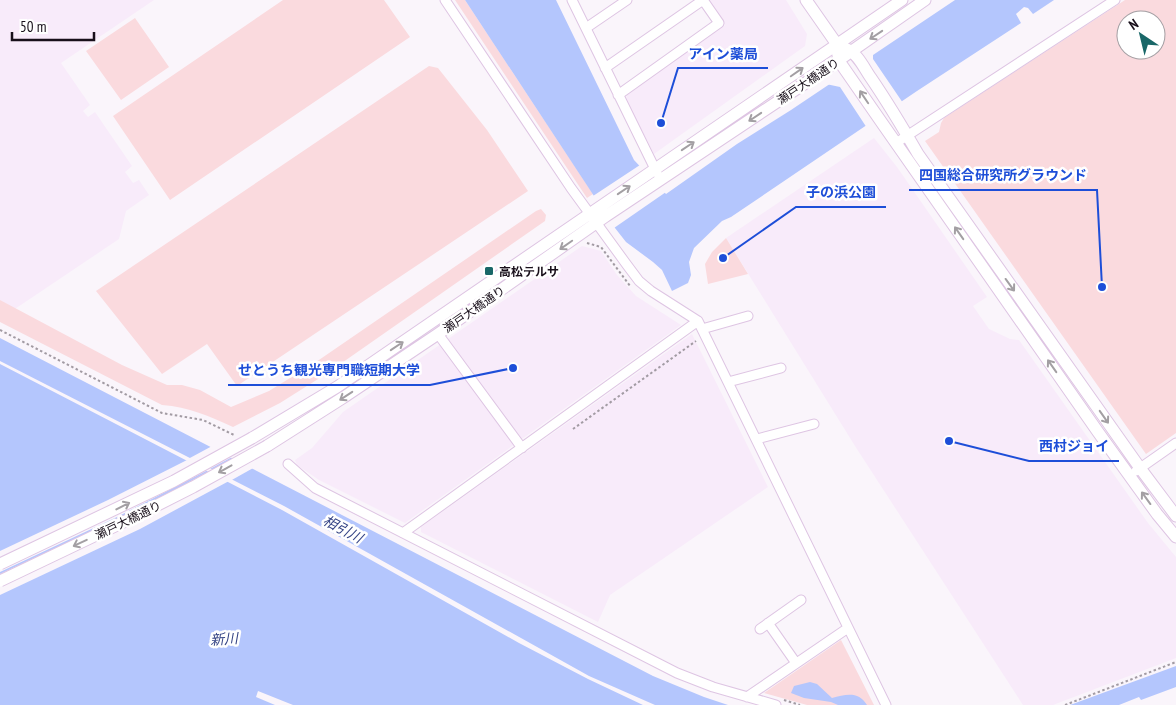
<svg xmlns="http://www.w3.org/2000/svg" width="1176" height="705" font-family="'PT Sans Narrow','Noto Sans JP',sans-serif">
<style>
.built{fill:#f8ebfa}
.green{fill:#fadade;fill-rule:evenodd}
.water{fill:#b4c6fd}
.pier{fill:#faf5fb}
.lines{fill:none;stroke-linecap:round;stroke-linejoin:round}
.minor-casing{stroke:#dec5e3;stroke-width:11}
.tertiary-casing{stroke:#dec5e3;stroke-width:13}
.path{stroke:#a29ba3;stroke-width:2;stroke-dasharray:2.5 2.5;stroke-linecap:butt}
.minor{stroke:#fff;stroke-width:9}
.tertiary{stroke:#fff;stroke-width:11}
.tertiary-bridge-casing{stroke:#dec5e3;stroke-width:13;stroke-linecap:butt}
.tertiary-bridge{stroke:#fff;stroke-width:11}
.oneway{stroke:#a39fa3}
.poi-dot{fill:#196768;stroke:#fff;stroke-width:2}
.labels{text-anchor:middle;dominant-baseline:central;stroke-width:5;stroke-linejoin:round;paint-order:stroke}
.street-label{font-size:12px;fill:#180f1a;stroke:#fff}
.poi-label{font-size:12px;font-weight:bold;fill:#180f1a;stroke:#fff;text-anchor:start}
.water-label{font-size:14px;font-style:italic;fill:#354485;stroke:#fff}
.leader{fill:none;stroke:#1d4ed8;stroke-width:2}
.callout-dot{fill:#1d4ed8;stroke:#fff;stroke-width:2}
.callout-label{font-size:14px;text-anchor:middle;font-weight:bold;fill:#1d4ed8;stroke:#fff;stroke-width:5;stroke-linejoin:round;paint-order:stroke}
</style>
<rect width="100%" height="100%" fill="#faf5fb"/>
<path class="built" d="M 0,0 L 154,0 L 61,63 L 90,105 L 83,111 L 88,117 L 95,112 L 132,166 L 125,172 L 133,183 L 139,180 L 149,195 L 126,211 L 119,239 L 0,319 Z
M 708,0 L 786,0 L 807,34 L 805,46 L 654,154 L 626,100 L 627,94 L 725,25 Z
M 874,138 L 897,167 L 987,297 L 973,306 L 989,329 L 1010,339 L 1019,340 L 1148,523 L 1176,557 L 1176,658 L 1053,705 L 1023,705 L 855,446 L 726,238 Z
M 582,246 L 601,251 L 617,275 L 636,296 L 681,325 L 405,523 L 319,480 L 297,465 L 295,460 L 312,448 L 343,412 Z
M 692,334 L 768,487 L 610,595 L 598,622 L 421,532 L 421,527 Z"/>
<path class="green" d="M 283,0 L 384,0 L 410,37 L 170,200 L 113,116 Z
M 455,0 L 465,0 L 593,194 L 587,198 Z
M 1125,0 L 1176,0 L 1176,433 L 1146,454 L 925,141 L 939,132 L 941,123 L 944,118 ZM 1126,20 L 1156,20 L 1156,50 L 1126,50 Z
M 135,18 L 169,67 L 121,100 L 86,51 Z
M 429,66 L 438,68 L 487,130 L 528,191 L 237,386 L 207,344 L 162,374 L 96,291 Z
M 541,209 L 546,215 L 545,221 L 326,374 L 280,403 L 233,427 C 209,416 189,407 162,405 L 0,322 L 0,300 L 122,365 L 167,385 L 182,385 L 200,390 L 231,407 L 269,391 L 316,362 L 536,211 Z
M 726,238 L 748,274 L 708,284 L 705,264 L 712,252 Z
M 841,640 L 874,705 L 807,705 L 764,693 Z"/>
<path class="water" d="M 465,0 L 556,0 L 634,160 L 666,194 L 737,144 L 791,110 L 955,0 L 1054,0 L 1033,14 L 1028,8 L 1024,7 L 1016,14 L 1021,23 L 917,91 L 731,217 L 722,221 L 694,248 L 689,262 L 691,275 L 688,283 L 672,291 L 662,270 L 653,262 L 626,242 L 615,228 Z
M 0,338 L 653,676 L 704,697 L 728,705 L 655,705 L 589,676 L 284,506 L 0,361 Z
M 0,364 L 282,510 L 519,643 L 588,679 L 643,705 L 293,705 L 258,691 L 256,697 L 275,705 L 0,705 Z
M 1176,666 L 1176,687 L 1141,700 L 1139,697 L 1119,705 L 1070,705 Z
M 810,682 L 817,684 L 832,698 C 846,694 859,691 867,705 L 838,705 L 831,702 L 804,698 L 791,693 L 794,686 Z"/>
<path class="pier" d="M 873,52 L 873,59 L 903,103 L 867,128 L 840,87 L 826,84 Z
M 640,165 L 666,192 L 614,228 L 593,196 Z
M 214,445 L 234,456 L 208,470 L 188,459 Z
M 236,457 L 255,467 L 230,481 L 211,471 Z
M 187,460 L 208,470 L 117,517 L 0,572 L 0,551 L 108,500 Z
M 210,471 L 229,481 L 140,529 L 0,595 L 0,574 L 132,512 Z"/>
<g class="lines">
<defs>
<path id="minor" d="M 445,0 L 571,188 L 627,265 L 639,281 L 651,291 L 698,321 L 886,705
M 572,0 L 657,173
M 586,28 L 627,0
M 605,68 L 703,0
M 618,95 L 719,23 L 703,0
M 896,143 L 1115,0
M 702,329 L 748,316
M 438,334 L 522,448
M 728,382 L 781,368
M 757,439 L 814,424
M 288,464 L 315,488 L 677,673 L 713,687 L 776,705
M 1136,471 L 1176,443
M 403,533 L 698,321
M 768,623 L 796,663
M 760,629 L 801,600
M 747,697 L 848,628"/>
<path id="tertiary" d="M 806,0 L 836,43 L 839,61 L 882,123 L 1098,432 L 1157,514 L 1176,537
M 847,49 C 858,54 864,68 871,78 C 888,103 903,128 918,154 L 1140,468 L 1176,516
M 252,438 L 337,387 L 902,0
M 267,446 L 344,397 L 438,334 L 606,216 L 816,76 L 925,0"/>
</defs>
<use href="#minor" class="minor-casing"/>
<use href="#tertiary" class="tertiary-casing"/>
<path class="path" d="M 587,243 L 601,247 L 630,286
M 0,330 L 162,413 L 203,420 L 234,435
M 573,429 L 696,341
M 784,700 L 800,705
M 1065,705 L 1176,662"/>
<use href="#minor" class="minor"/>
<use href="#tertiary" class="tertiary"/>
<defs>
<path id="tertiary-bridge" d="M 0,564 L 174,481 L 252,438
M 0,581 L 134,517 L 193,487 L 267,446"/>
</defs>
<use href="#tertiary-bridge" class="tertiary-bridge-casing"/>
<use href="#tertiary-bridge" class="tertiary-bridge"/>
</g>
<defs><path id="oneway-shaft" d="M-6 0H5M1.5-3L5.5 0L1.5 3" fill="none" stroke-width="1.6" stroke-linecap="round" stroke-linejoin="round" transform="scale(1.25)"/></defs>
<g class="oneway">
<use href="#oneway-shaft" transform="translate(876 35) rotate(146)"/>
<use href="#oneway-shaft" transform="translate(797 72) rotate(-35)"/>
<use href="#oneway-shaft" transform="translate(864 97) rotate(-124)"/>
<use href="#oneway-shaft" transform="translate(755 117) rotate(146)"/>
<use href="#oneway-shaft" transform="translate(688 146) rotate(-34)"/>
<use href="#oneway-shaft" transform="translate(624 190) rotate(-34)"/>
<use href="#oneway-shaft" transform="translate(959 233) rotate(-125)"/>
<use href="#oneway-shaft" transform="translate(566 245) rotate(145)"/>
<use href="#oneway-shaft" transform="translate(1010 285) rotate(54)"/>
<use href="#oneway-shaft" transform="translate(397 346) rotate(-34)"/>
<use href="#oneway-shaft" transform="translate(1052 366) rotate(-125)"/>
<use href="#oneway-shaft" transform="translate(346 396) rotate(147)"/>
<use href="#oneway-shaft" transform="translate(1104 417) rotate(55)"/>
<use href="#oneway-shaft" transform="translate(225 469) rotate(151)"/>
<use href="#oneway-shaft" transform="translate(1146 498) rotate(-126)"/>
<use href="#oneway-shaft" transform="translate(123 506) rotate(-27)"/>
<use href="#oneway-shaft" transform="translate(80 543) rotate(155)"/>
</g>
<rect class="poi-dot" x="484" y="266" width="10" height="10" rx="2.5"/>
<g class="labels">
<g class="street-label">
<text transform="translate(808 81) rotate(-34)">瀬戸大橋通り</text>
<text transform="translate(474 309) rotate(-35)">瀬戸大橋通り</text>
<text transform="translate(128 520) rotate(-26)">瀬戸大橋通り</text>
</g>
<g class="poi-label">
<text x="499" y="271">高松テルサ</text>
</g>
<g class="water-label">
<text transform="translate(343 529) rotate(28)">相引川</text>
<text transform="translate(224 639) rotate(-4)">新川</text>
</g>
</g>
<path class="leader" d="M661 123L678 68H768M1102 287L1097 190H909M723 258L796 207H886M513 368L430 385H228M949 441L1029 461H1119"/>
<g class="callout-dot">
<circle cx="661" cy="123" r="5"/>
<circle cx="1102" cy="287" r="5"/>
<circle cx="723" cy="258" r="5"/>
<circle cx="513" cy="368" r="5"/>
<circle cx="949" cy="441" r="5"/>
</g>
<g class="callout-label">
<text x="723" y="59">アイン薬局</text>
<text x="1003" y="180">四国総合研究所グラウンド</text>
<text x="841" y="197">子の浜公園</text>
<text x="329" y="375">せとうち観光専門職短期大学</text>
<text x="1074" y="451">西村ジョイ</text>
</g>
<g transform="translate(1141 35) rotate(325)"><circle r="24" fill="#ffffff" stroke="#a39fa3"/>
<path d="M0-4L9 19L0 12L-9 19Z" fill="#196768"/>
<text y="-8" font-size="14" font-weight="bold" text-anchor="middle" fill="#180f1a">N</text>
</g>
<path d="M12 32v8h82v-8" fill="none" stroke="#180f1a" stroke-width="2.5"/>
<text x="20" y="32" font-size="15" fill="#180f1a" stroke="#ffffff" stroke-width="4" paint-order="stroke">50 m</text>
</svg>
